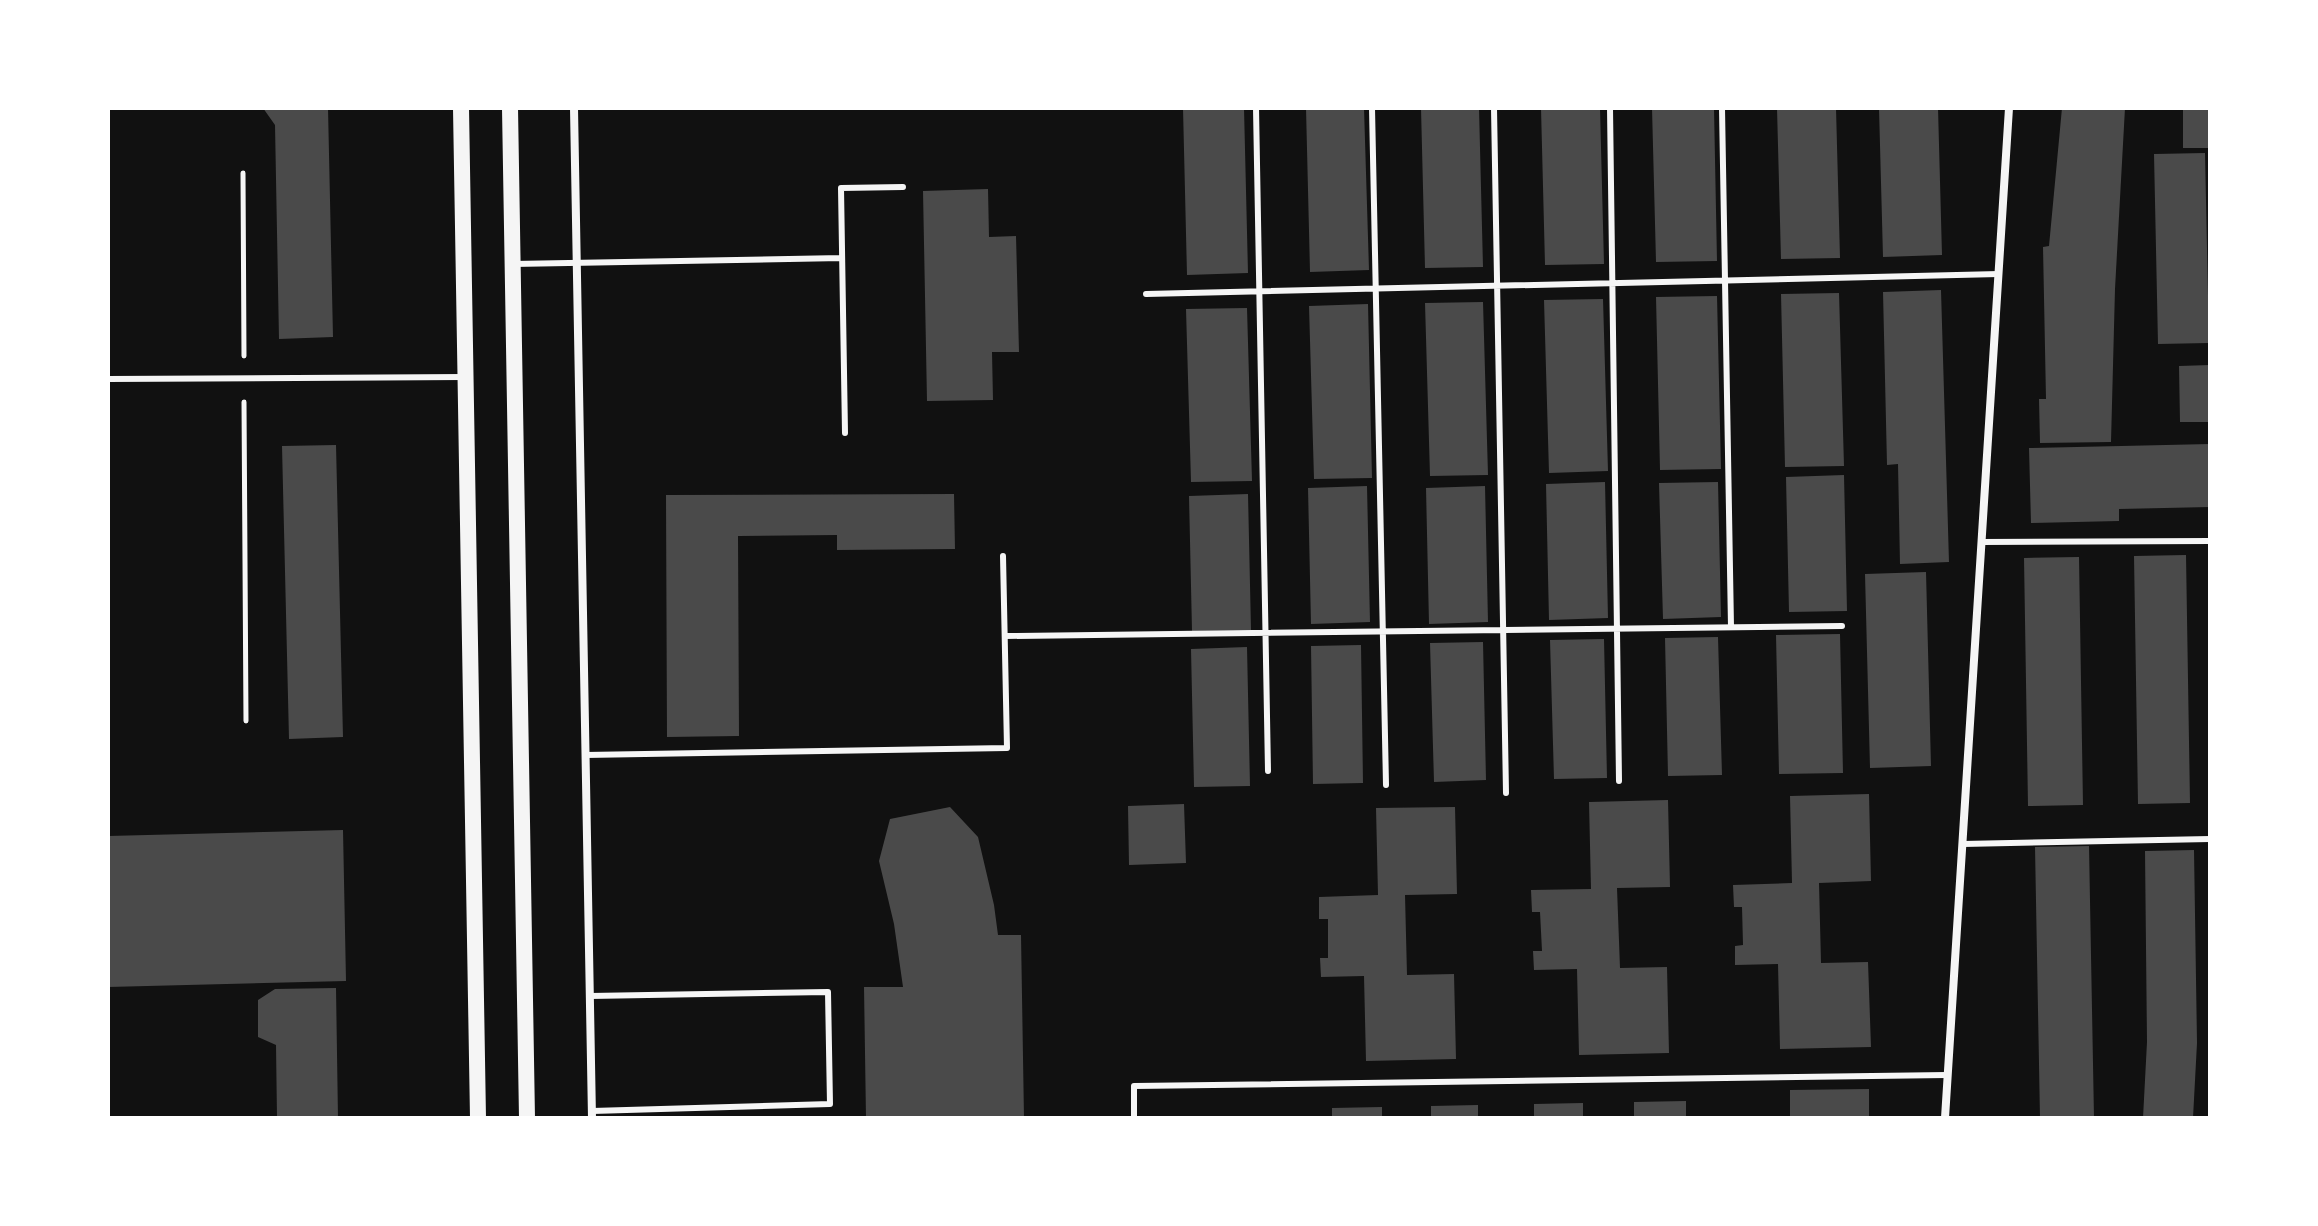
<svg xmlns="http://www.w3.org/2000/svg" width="2318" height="1226" font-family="'Asap Condensed',sans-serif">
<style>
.building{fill:#4a4a4a}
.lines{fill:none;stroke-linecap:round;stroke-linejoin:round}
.path{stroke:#f5f5f5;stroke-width:5}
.service{stroke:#f5f5f5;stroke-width:6}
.minor{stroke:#f5f5f5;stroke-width:8}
.secondary{stroke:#f5f5f5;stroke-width:16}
</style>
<rect width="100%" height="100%" fill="#111"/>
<path class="building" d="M 263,108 L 328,108 L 333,337 L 279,339 L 275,125 Z
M 1183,108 L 1244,108 L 1248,273 L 1187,275 Z
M 1306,108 L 1364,108 L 1369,270 L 1310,272 Z
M 1421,108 L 1479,108 L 1483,267 L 1425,268 Z
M 1541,108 L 1600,108 L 1604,264 L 1545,265 Z
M 1652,108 L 1714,108 L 1717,261 L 1656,262 Z
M 1777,108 L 1836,108 L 1840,258 L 1781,259 Z
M 1879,108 L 1938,108 L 1942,255 L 1883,257 Z
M 2062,108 L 2125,108 L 2115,289 L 2111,442 L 2040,443 L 2039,399 L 2046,399 L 2043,247 L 2049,246 Z
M 2183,108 L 2210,108 L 2210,148 L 2183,148 Z
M 2205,153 L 2209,343 L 2158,344 L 2154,154 Z
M 988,189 L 989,237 L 1016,236 L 1019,352 L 992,352 L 993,400 L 927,401 L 923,191 Z
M 1941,290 L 1949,562 L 1900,564 L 1898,464 L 1887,465 L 1883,292 Z
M 1839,293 L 1844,466 L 1785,467 L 1781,294 Z
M 1717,296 L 1721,469 L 1660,470 L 1656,297 Z
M 1603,299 L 1608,471 L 1549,473 L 1544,300 Z
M 1483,302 L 1488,475 L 1430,476 L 1425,303 Z
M 1368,304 L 1372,478 L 1314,479 L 1309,306 Z
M 1247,308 L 1252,481 L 1191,482 L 1186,309 Z
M 2210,365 L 2210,422 L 2180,422 L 2179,366 Z
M 2210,444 L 2210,507 L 2119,509 L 2119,521 L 2031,523 L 2029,448 Z
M 336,445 L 343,737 L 289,739 L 282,446 Z
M 1844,475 L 1847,611 L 1789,612 L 1786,477 Z
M 1605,482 L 1608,618 L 1549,620 L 1546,484 Z
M 1718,482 L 1721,617 L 1663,619 L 1659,483 Z
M 1367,486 L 1370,622 L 1311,624 L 1308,488 Z
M 1485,486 L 1488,622 L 1429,624 L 1426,488 Z
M 954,494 L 955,549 L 837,550 L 837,535 L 738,536 L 739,736 L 667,737 L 666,495 Z
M 1248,494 L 1251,630 L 1192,631 L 1189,496 Z
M 2186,555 L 2190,803 L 2138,804 L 2134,556 Z
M 2079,557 L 2083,805 L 2028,806 L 2024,558 Z
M 1926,572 L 1931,766 L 1870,768 L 1865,574 Z
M 1840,634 L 1843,773 L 1779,774 L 1776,635 Z
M 1718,637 L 1722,775 L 1668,776 L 1665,638 Z
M 1604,639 L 1607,778 L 1554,779 L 1550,640 Z
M 1483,642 L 1486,780 L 1434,782 L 1430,643 Z
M 1361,645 L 1363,783 L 1313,784 L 1311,646 Z
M 1247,647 L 1250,786 L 1194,787 L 1191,649 Z
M 1869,794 L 1871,881 L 1819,883 L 1821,963 L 1868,962 L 1871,1047 L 1780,1049 L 1778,964 L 1735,965 L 1735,946 L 1743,945 L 1742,907 L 1734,907 L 1733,885 L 1792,883 L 1790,796 Z
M 1668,800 L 1670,887 L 1617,888 L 1620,968 L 1667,967 L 1669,1053 L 1579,1055 L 1577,969 L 1534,970 L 1533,951 L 1542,951 L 1540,912 L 1532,912 L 1531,890 L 1591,889 L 1589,802 Z
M 1184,804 L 1186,863 L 1129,865 L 1128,806 Z
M 950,807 L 978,837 L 994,905 L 998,935 L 1021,935 L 1024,1118 L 866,1118 L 864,987 L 903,987 L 894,924 L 879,861 L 890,819 Z
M 1455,807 L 1457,894 L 1405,895 L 1407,975 L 1454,974 L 1456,1059 L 1366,1061 L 1364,976 L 1321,977 L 1320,958 L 1328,958 L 1328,919 L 1319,919 L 1319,897 L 1378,895 L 1376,808 Z
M 343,830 L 346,981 L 108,987 L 108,836 Z
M 2089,846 L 2094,1118 L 2040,1118 L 2035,847 Z
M 2194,850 L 2197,1043 L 2193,1118 L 2143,1118 L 2147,1042 L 2145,851 Z
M 336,988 L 338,1118 L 277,1118 L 276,1045 L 258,1037 L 258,1000 L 275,989 Z
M 1869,1089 L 1869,1118 L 1790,1118 L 1790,1090 Z
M 1686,1101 L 1686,1118 L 1634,1118 L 1634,1102 Z
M 1583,1103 L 1583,1118 L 1534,1118 L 1534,1104 Z
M 1478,1105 L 1478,1118 L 1431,1118 L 1431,1106 Z
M 1382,1107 L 1382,1118 L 1332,1118 L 1332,1108 Z"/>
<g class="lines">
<path class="path" d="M 243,173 L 244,356
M 244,402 L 246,721"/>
<path class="service" d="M 1256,108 L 1268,771
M 1372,108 L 1386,785
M 1494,108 L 1506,793
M 1610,108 L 1619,781
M 1722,108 L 1731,627
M 513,264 L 842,258
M 1146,294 L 1999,274
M 108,379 L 465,377
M 845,433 L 841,188 L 903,187
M 1981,542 L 2210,541
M 1006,636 L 1842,626
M 585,755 L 1007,748 L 1003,556
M 1963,844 L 2210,839
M 590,996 L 828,992 L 830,1104 L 592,1111
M 1134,1118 L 1134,1086 L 1947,1075"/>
<path class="minor" d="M 574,108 L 592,1118
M 1945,1118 L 2009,108"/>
<path class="secondary" d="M 461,108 L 478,1118
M 510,108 L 527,1118"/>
</g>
<rect width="2318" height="1226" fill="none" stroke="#ffffff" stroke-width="220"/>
</svg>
